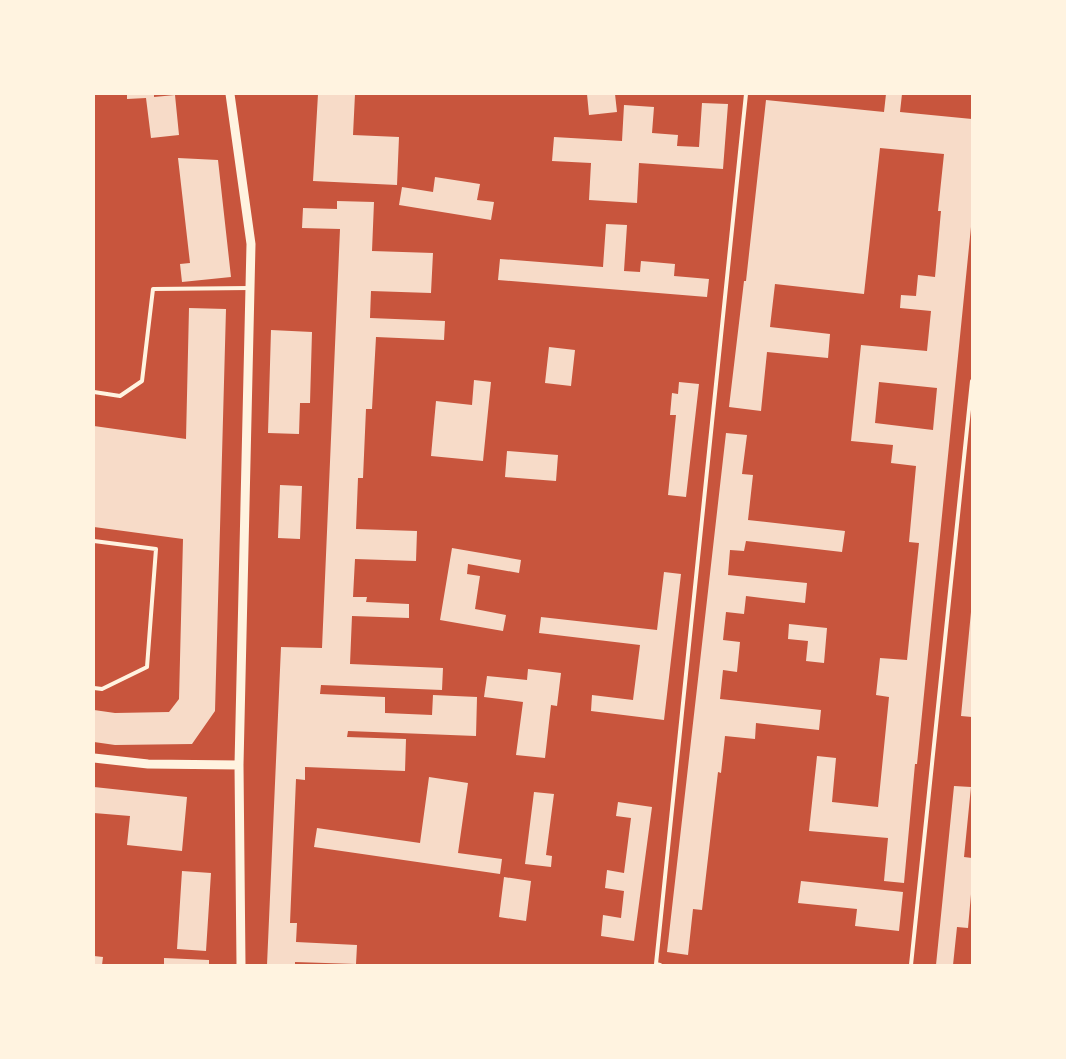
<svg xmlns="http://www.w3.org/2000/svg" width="1066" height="1059" font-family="'Source Serif 4',serif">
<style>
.building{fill:#f7dbc8;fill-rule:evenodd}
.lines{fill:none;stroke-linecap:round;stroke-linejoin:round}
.service{stroke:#fff3e0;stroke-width:4}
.tertiary{stroke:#fff3e0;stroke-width:9}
</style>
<rect width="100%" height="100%" fill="#c8553d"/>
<path class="building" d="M 127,94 L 154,94 L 154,97 L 175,95 L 179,135 L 151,138 L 146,98 L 127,99 Z
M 318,94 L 355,94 L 353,135 L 399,137 L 397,185 L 313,181 Z
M 587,94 L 615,94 L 617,112 L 589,115 Z
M 886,94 L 902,94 L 900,112 L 972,119 L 972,217 L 917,764 L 915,764 L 904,883 L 884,881 L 888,838 L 809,831 L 817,756 L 836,758 L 832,802 L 878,807 L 889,697 L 876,695 L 880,658 L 907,660 L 919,543 L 909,542 L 916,466 L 891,463 L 893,445 L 851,441 L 861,345 L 927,351 L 931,311 L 900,308 L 901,295 L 916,296 L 918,275 L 935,277 L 941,211 L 938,211 L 944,154 L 880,148 L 864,294 L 775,284 L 770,327 L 830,334 L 828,358 L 767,352 L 761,411 L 729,407 L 744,281 L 746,281 L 766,100 L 884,112 ZM 879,382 L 937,388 L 933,430 L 875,423 Z
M 702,103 L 728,104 L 723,169 L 639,163 L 637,203 L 589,200 L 591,163 L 552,161 L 554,137 L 622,141 L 624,105 L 654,107 L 652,133 L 678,135 L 677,146 L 699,147 Z
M 178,158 L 218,160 L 231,277 L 182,282 L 180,264 L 190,263 Z
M 435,177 L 480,184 L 477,200 L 494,202 L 491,220 L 399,205 L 402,187 L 433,192 Z
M 337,201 L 374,202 L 372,251 L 433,253 L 431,293 L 371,291 L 370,318 L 445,321 L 444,340 L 376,337 L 372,409 L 366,409 L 363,478 L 358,478 L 356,529 L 417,531 L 416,561 L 355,559 L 353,597 L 367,597 L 366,602 L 409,604 L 409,618 L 352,616 L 350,664 L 443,668 L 442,690 L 321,685 L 320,694 L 385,697 L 385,713 L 432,715 L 433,695 L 477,697 L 476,736 L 348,731 L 347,737 L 406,739 L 405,771 L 305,767 L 305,780 L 296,779 L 290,923 L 297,923 L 296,942 L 357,945 L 356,964 L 295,962 L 295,965 L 267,965 L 281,647 L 322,648 L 340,229 L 302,228 L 303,208 L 337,209 Z
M 606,224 L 627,225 L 624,271 L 640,272 L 641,261 L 675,264 L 674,276 L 709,279 L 707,297 L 498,280 L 500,259 L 603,267 Z
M 189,308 L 226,309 L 215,711 L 192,744 L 115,745 L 94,742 L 94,710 L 115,713 L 169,712 L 179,699 L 183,539 L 94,527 L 94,426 L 186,439 Z
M 271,330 L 312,332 L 310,403 L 300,403 L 299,434 L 268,433 Z
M 549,347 L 575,350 L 571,386 L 545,383 Z
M 474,380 L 491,382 L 483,461 L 431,456 L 436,401 L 472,405 Z
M 679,382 L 699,384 L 686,497 L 668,495 L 676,415 L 670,415 L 672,393 L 678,394 Z
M 726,433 L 747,435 L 742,474 L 753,475 L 748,520 L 845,531 L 842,552 L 746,541 L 744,551 L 730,550 L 728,575 L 807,583 L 805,603 L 746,596 L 744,614 L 726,612 L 723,640 L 740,642 L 737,672 L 723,670 L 720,699 L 821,710 L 819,730 L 756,723 L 755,739 L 725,736 L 721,773 L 718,772 L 702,910 L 693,909 L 688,955 L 667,952 Z
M 507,451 L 558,455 L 556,481 L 505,477 Z
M 280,485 L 302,486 L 300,539 L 278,538 Z
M 452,548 L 521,560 L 519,573 L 468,564 L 467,574 L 480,576 L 475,609 L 506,615 L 503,631 L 440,620 Z
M 664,572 L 681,574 L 664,720 L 591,711 L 592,695 L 633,700 L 640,645 L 539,633 L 541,617 L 657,630 Z
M 971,612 L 972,612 L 972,717 L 961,716 Z
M 789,624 L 827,628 L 824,663 L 806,661 L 808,641 L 788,639 Z
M 528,669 L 561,673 L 557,706 L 551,705 L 545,758 L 516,755 L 523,702 L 484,697 L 487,676 L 527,680 Z
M 429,777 L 468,783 L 458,853 L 502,859 L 500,874 L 314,847 L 317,828 L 420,843 Z
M 954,786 L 971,787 L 964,857 L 972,858 L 972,883 L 968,928 L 957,927 L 953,965 L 936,965 Z
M 94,787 L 187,797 L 182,851 L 127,845 L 130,816 L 94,813 Z
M 534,792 L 554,794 L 546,855 L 552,856 L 551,867 L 525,864 Z
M 618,802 L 652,807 L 634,941 L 601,936 L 603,915 L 621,918 L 624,891 L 605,888 L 607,870 L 624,873 L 631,818 L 616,816 Z
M 182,871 L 211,873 L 206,951 L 177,949 Z
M 504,877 L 531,881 L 526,921 L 499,917 Z
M 801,881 L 903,892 L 899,931 L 855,926 L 857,909 L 798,903 Z
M 94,956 L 103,957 L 102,965 L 94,965 Z
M 164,958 L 209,960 L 209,965 L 164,965 Z"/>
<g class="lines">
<path class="service" d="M 94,392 L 120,396 L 142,381 L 153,289 L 250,288
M 94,541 L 156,549 L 147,667 L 102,689 L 94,688
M 660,965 L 656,964 L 746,94
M 911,965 L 972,381"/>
<path class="tertiary" d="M 230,94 L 251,244 L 239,765 L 241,965
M 94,758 L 148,764 L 239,765"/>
</g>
<rect width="1066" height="1059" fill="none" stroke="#fff3e0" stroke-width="190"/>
</svg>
